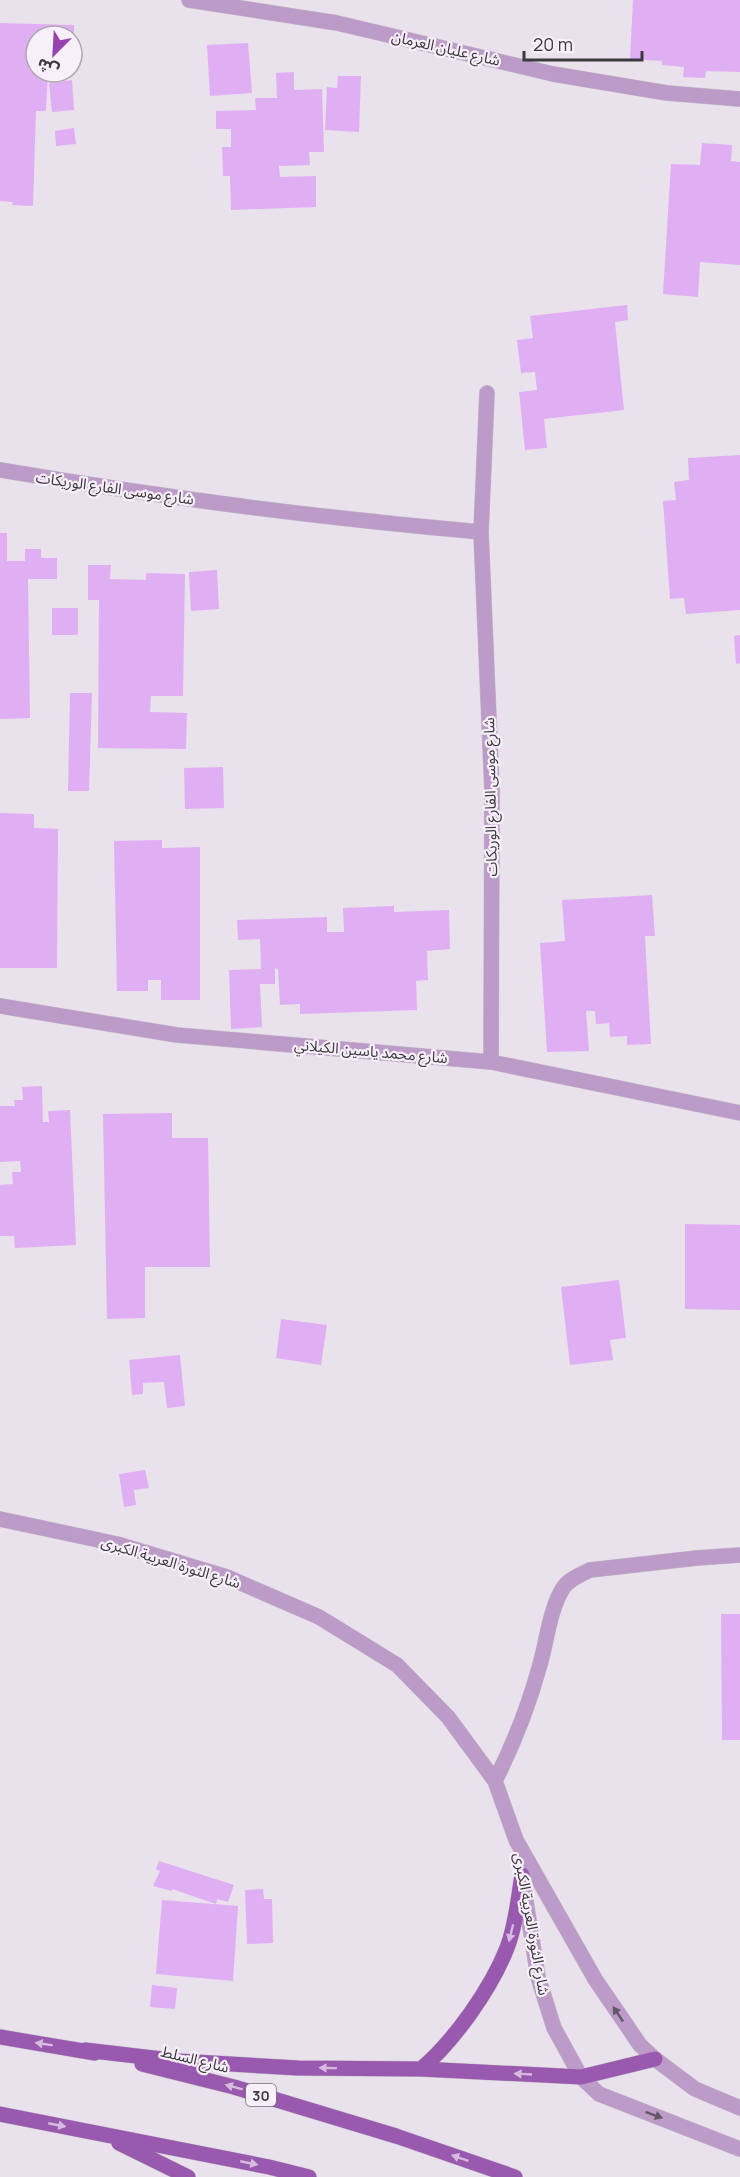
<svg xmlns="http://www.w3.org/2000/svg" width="740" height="2177" font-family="Manrope,'Noto Sans Arabic',sans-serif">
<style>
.building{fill:#e0aef2}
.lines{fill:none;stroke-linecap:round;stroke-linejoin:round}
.minor-casing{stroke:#c7c0c9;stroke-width:16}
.major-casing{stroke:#c7c0c9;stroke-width:16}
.minor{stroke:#bd9bc9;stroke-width:15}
.major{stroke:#9859ae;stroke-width:15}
.oneway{fill:#d6badf}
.oneway2{fill:#635768}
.labels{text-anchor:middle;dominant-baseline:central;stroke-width:4.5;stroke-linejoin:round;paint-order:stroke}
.shield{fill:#f7eff9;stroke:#757076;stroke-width:1.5}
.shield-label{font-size:14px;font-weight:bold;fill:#3d3a3e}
.street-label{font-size:15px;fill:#3d3a3e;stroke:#f7eff9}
</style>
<rect width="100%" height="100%" fill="#e9e2ec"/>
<path class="building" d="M 633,0 L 740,0 L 740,72 L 706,71 L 705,78 L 683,77 L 684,67 L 662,65 L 662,61 L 630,59 Z
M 0,23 L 74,25 L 74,36 L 36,36 L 36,72 L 48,72 L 46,111 L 36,111 L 33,206 L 12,205 L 13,202 L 0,201 Z
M 248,43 L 252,93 L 210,96 L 207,45 Z
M 294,72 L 294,90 L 322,89 L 324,152 L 309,152 L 310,165 L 279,166 L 280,177 L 316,176 L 316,207 L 231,210 L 230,176 L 223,176 L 222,147 L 231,147 L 231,129 L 216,129 L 216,111 L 256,110 L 255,98 L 277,98 L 276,73 Z
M 338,76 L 361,76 L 359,132 L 325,130 L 327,87 L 337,88 Z
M 72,80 L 74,110 L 52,112 L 49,83 Z
M 74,128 L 76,144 L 56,146 L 55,131 Z
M 702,143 L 732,145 L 731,161 L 740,162 L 740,265 L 700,262 L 698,297 L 663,294 L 671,164 L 700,165 Z
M 627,305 L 628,320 L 615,322 L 624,410 L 544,419 L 547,448 L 525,450 L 519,392 L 537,390 L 535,372 L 521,373 L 517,340 L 533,338 L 530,316 Z
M 740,455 L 740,610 L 686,614 L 684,598 L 670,599 L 663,501 L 676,500 L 674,482 L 689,480 L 688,458 Z
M 0,533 L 7,533 L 7,561 L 25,561 L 25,549 L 41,549 L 41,558 L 57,558 L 57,579 L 28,579 L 30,718 L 0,719 Z
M 88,565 L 111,565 L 110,579 L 146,580 L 146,573 L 185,574 L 183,696 L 151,696 L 150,712 L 187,713 L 186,749 L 98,748 L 99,600 L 88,600 Z
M 217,570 L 219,609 L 191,611 L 189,572 Z
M 52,608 L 78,608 L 78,635 L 52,635 Z
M 740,635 L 740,663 L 736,664 L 734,636 Z
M 70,693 L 92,693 L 89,791 L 68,791 Z
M 223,767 L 224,808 L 185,809 L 184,768 Z
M 0,813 L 34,814 L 34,828 L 58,829 L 57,968 L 0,968 Z
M 162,840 L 162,848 L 200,847 L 200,1000 L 161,1000 L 161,980 L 148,980 L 148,991 L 117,991 L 114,841 Z
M 652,895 L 655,936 L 645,936 L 651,1044 L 627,1045 L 627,1036 L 610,1037 L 609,1023 L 596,1024 L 595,1011 L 586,1011 L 589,1051 L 547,1052 L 540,943 L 565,941 L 562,900 Z
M 394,906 L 394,912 L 449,910 L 450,949 L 427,951 L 428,980 L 416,981 L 417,1010 L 300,1014 L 300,1004 L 280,1005 L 278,969 L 275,968 L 275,984 L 260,984 L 262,1027 L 231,1029 L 229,970 L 261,969 L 260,939 L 238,940 L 237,920 L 327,917 L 327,932 L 344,932 L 343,908 Z
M 42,1086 L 43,1122 L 49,1122 L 48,1111 L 70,1110 L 76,1245 L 15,1248 L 14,1236 L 0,1236 L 0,1185 L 13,1184 L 12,1172 L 21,1172 L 20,1161 L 0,1162 L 0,1106 L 15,1106 L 14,1100 L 23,1100 L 22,1087 Z
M 172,1113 L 172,1138 L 208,1138 L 210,1267 L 145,1267 L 145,1318 L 107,1319 L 103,1114 Z
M 685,1224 L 740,1225 L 740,1310 L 685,1309 Z
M 619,1280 L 626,1338 L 610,1340 L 613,1360 L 570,1365 L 561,1287 Z
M 281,1319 L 327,1325 L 321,1365 L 276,1358 Z
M 180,1355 L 185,1406 L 167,1408 L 164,1382 L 143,1383 L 143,1394 L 132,1395 L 129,1360 Z
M 145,1470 L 149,1488 L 134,1490 L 136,1505 L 124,1507 L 119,1474 Z
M 721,1614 L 740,1614 L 740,1740 L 722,1740 Z
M 159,1861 L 234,1885 L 228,1902 L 217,1899 L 216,1904 L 172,1889 L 172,1891 L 153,1886 L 160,1871 L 156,1869 Z
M 263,1889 L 264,1899 L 272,1899 L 273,1943 L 247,1944 L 245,1890 Z
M 162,1900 L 238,1906 L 233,1981 L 156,1974 Z
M 152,1985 L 177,1988 L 175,2009 L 150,2007 Z"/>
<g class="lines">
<defs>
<path id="minor" d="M 189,0 L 337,23 L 553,74 L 667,93 L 740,99
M 487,393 L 481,532 L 492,791 L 491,1062
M 0,470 C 159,497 320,518 481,532
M 0,1006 L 177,1035 L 491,1062 L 740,1113
M 0,1519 L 117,1544 L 227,1577 L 319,1617 L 397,1665 L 448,1717 L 495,1781 L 516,1840 L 595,1979 L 640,2045 L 655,2059 L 695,2089 L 740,2108
M 495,1781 C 513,1745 528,1708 539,1668 C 547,1642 549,1611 563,1588 C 569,1579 580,1575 590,1570 L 697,1558 L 740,1555
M 523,1883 L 538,1977 L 554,2028 L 581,2077 L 599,2094 L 740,2149"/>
<path id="major" d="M 0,2037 L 95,2053
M 85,2050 L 179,2061 L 298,2068 L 421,2069 L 581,2077 L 655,2059
M 142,2064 L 234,2087 L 396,2136 L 515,2177
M 421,2069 C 454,2041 491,1989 507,1948 C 516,1925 518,1899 522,1875
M 0,2114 L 269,2167 L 309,2177
M 119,2143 L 188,2177"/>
</defs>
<use href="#minor" class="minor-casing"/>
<use href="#major" class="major-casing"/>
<use href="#minor" class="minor"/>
<use href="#major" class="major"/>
</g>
<defs><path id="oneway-solid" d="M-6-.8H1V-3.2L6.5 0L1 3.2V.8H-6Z" transform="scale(1.5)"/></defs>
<g class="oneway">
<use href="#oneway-solid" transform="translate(511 1933) rotate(104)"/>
<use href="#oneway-solid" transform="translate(44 2044) rotate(-171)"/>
<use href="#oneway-solid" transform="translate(328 2068) rotate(-179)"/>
<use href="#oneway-solid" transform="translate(523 2074) rotate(-177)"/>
<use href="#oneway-solid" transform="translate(234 2087) rotate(-165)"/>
<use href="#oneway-solid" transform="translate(57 2125) rotate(11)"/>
<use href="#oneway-solid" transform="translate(460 2158) rotate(-161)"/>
<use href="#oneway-solid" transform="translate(249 2163) rotate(11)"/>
</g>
<g class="oneway2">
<use href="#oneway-solid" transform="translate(618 2014) rotate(-124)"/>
<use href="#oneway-solid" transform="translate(654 2115) rotate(20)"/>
</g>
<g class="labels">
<rect class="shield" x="246" y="2084" width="30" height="22" rx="4.5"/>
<g class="shield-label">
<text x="261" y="2095">30</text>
</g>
<g class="street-label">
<text transform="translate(446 48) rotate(13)">شارع عليان العرمان</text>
<text transform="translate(115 488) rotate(8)">شارع موسى الفارع الوريكات</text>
<text transform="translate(490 797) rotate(-91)">شارع موسى الفارع الوريكات</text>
<text transform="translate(371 1051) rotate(5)">شارع محمد ياسين الكيلاني</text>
<text transform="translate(171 1562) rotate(17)">شارع الثورة العربية الكبرى</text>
<text transform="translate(532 1924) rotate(80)">شارع الثورة العربية الكبرى</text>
<text transform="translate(195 2059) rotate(14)">شارع السلط</text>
</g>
</g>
<g transform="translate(54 54) rotate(204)"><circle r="28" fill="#f7eff9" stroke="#ada7ae" stroke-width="1.5"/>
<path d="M0-4.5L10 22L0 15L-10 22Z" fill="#9642b1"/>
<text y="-9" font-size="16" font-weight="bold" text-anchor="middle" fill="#3d3a3e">ش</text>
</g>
<path d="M524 51v9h118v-9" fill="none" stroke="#3d3a3e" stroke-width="3"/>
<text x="533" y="51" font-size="18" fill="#3d3a3e" stroke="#f7eff9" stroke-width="4.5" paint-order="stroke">20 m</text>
</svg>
